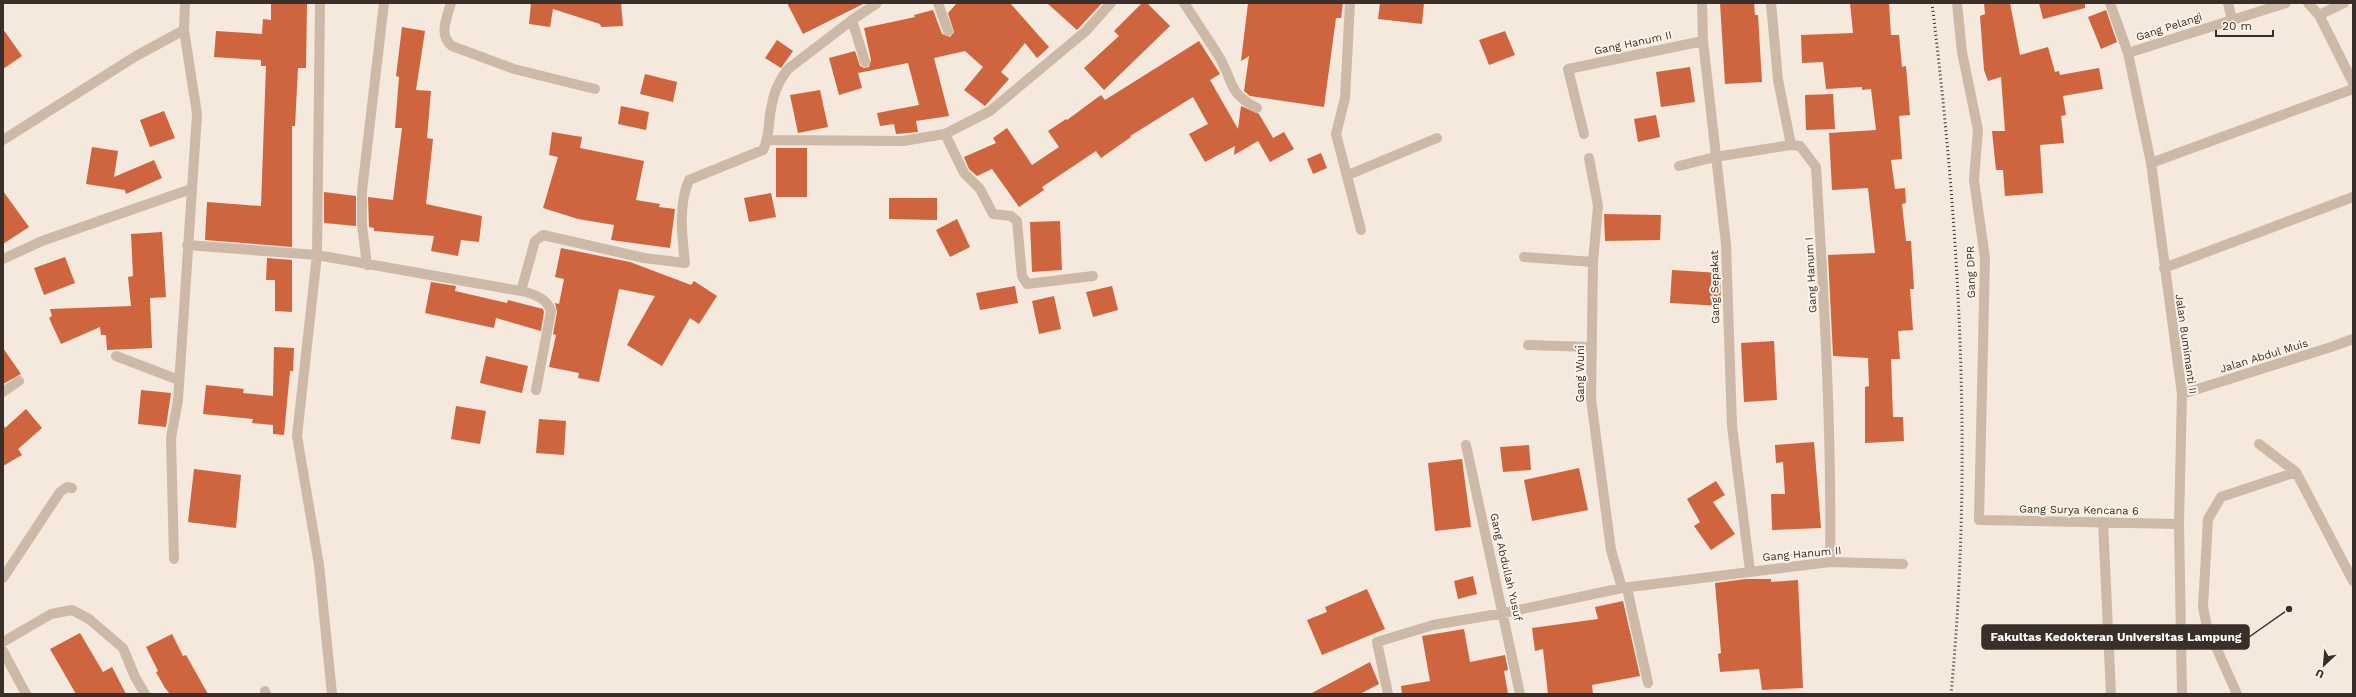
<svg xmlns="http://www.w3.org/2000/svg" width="2356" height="697" font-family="'Work Sans',sans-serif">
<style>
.building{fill:#cf653f}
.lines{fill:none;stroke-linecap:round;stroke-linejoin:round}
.minor{stroke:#cdb9a7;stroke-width:10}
.rail{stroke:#392e28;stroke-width:3;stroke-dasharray:1 3;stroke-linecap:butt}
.labels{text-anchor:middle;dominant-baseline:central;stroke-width:4;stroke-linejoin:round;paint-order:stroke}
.street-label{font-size:11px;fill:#392e28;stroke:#fbf3e9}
.leader{fill:none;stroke:#392e28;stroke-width:1.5}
.callout-dot{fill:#392e28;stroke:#fbf3e9;stroke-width:1.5}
.callout{fill:#392e28;stroke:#392e28;stroke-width:1.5}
.callout-label{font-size:12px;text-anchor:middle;font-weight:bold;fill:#fff}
</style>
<rect width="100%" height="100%" fill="#f4e9dc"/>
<path class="building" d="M 271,3 L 307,3 L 306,68 L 298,68 L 295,126 L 292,126 L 292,247 L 205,240 L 207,202 L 261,206 L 266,66 L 261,66 L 261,60 L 214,57 L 216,31 L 262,34 L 263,19 L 271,20 Z
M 531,3 L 621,3 L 623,26 L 601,27 L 600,24 L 553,9 L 550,27 L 529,24 Z
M 787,3 L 865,3 L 803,34 Z
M 957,3 L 1010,3 L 1049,47 L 1037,58 L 1025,43 L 1001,72 L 1009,79 L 985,106 L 964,90 L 983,67 L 965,51 L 934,58 L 949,116 L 916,121 L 918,132 L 896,134 L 894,124 L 880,126 L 877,113 L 919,105 L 908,63 L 858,73 L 862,88 L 839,95 L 829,58 L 855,51 L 860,66 L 864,68 L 869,67 L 871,60 L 864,28 L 915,17 L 914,15 L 933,10 L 942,34 L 950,37 L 954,32 L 948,13 Z
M 1047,3 L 1102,3 L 1077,30 Z
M 1142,3 L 1147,3 L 1170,26 L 1104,90 L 1084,68 L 1119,36 L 1114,31 Z
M 1248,3 L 1343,3 L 1341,18 L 1336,18 L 1324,107 L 1250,96 L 1244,91 L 1249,56 L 1241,61 Z
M 1380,3 L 1424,3 L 1422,24 L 1378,19 Z
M 1720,3 L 1754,3 L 1755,15 L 1758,15 L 1762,82 L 1725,84 Z
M 1850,3 L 1889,3 L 1891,35 L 1899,35 L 1902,67 L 1906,66 L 1910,115 L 1899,116 L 1902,159 L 1891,160 L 1895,189 L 1905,188 L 1906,203 L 1902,204 L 1906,241 L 1911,241 L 1914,289 L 1910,289 L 1913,330 L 1898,331 L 1900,359 L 1891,359 L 1893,417 L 1903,417 L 1904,441 L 1865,443 L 1865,387 L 1869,386 L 1868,358 L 1833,356 L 1828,255 L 1875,253 L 1868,188 L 1832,190 L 1829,133 L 1876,130 L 1871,89 L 1862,90 L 1862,87 L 1826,89 L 1823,62 L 1802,63 L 1801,35 L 1853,33 Z
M 1984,3 L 2010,3 L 2020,55 L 2048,47 L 2055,72 L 2059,71 L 2060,75 L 2099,68 L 2103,89 L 2063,96 L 2066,115 L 2061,116 L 2064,143 L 2040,145 L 2043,193 L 2005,196 L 2003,170 L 1996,170 L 1992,131 L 2005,131 L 2001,77 L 1988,81 L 1984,70 L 1980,16 L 1985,14 Z
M 2039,3 L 2085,3 L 2085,8 L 2043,19 Z
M 2106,10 L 2117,42 L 2101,49 L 2088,17 Z
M 402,27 L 425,31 L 416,90 L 431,91 L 427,138 L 433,139 L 426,204 L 482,216 L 479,242 L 461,240 L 458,256 L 431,251 L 434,236 L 374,231 L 374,228 L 369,227 L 368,197 L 393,200 L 402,128 L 395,128 L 399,77 L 396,76 Z
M 3,29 L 22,56 L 3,69 Z
M 1505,31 L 1515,55 L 1489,65 L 1479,40 Z
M 777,40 L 793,51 L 781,68 L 765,58 Z
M 1199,41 L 1220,74 L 1210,80 L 1238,129 L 1241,106 L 1259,114 L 1273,138 L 1284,132 L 1294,149 L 1270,162 L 1258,141 L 1234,155 L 1235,146 L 1205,162 L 1189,134 L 1208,124 L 1193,97 L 1130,136 L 1131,137 L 1101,158 L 1096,151 L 1042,187 L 1044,190 L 1019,207 L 992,169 L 977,176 L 969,169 L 964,157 L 996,143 L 993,138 L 1007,128 L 1032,165 L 1059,147 L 1048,131 L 1066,119 L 1067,120 L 1101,95 L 1105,100 Z
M 1690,67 L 1695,102 L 1661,107 L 1656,72 Z
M 645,74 L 677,82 L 673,102 L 640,94 Z
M 820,90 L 828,127 L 798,133 L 790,95 Z
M 1833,94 L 1835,129 L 1806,130 L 1805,95 Z
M 621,106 L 649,112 L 646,130 L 618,124 Z
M 164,111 L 175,138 L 150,147 L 140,120 Z
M 1656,115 L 1660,137 L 1638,142 L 1634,119 Z
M 552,132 L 582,137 L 580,148 L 644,161 L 636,200 L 660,204 L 659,207 L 675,209 L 670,248 L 611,240 L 614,225 L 578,219 L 543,208 L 558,157 L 549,155 Z
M 92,147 L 118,151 L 114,177 L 154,160 L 162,178 L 126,194 L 125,190 L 86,184 Z
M 776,148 L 807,148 L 807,197 L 776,197 Z
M 1321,153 L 1327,168 L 1313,174 L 1307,159 Z
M 3,191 L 29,227 L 3,244 Z
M 324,192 L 356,196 L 356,226 L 324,223 Z
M 771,193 L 776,217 L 749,222 L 744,198 Z
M 889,198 L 937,198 L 937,220 L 889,219 Z
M 1604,214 L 1661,215 L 1660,240 L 1605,241 Z
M 957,219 L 970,247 L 950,257 L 936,230 Z
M 1060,221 L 1062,270 L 1032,272 L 1030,222 Z
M 162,232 L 166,297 L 150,298 L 152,348 L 107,350 L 106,335 L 101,335 L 100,327 L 61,344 L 49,318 L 52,316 L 50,309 L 131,306 L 128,277 L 133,276 L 131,234 Z
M 561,248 L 630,262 L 691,285 L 694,281 L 717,296 L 699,324 L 690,318 L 662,366 L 627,345 L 655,296 L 619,289 L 599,382 L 578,378 L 579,373 L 549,367 L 556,335 L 553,334 L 557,312 L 555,303 L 559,304 L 564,279 L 555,277 Z
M 65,257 L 75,283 L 44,295 L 34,268 Z
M 267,258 L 292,260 L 292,312 L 275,311 L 275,280 L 266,280 Z
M 1672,270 L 1720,273 L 1721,306 L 1670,303 Z
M 431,282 L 456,286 L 455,291 L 507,303 L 508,300 L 543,309 L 544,312 L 541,331 L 496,318 L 494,328 L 425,313 Z
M 1015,286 L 1018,303 L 980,310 L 976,293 Z
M 1112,286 L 1118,310 L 1093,317 L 1086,292 Z
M 1054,296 L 1061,329 L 1039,334 L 1032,301 Z
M 1774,341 L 1777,400 L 1744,402 L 1741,343 Z
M 274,347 L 294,348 L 293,371 L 290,371 L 284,435 L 273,434 L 273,425 L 252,423 L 253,419 L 203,414 L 206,385 L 244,389 L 243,393 L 273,396 Z
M 3,348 L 21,374 L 3,384 Z
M 486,356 L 528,366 L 522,393 L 480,383 Z
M 141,390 L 171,393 L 166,427 L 138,424 Z
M 456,406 L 486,411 L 480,444 L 451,439 Z
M 26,409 L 42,428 L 18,449 L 22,455 L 3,466 L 3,424 L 5,428 Z
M 539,419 L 566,421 L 564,455 L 536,453 Z
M 1814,442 L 1821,528 L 1772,530 L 1771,494 L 1785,494 L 1783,462 L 1776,463 L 1775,445 Z
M 1529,445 L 1531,470 L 1503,472 L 1500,447 Z
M 1462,459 L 1471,527 L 1435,531 L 1428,463 Z
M 1579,468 L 1588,510 L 1532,521 L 1524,480 Z
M 194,469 L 241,475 L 236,528 L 188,522 Z
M 1716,481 L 1725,495 L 1713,502 L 1735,534 L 1711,550 L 1694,526 L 1700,522 L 1687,499 Z
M 1473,576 L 1477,594 L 1458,599 L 1454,581 Z
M 1746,579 L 1771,579 L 1771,582 L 1798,580 L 1803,688 L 1762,690 L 1759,669 L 1720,672 L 1718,654 L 1721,653 L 1715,583 Z
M 1367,589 L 1385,629 L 1322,655 L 1307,620 L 1327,612 L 1325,607 Z
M 1623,601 L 1640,676 L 1592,685 L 1593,694 L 1548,694 L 1543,649 L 1535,651 L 1532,628 L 1598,619 L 1595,607 Z
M 1464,629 L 1470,662 L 1505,655 L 1508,670 L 1504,671 L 1508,694 L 1402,694 L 1401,686 L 1430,681 L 1422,636 Z
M 80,633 L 103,672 L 112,667 L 126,694 L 76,694 L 50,649 Z
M 172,634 L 183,656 L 186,655 L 208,694 L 170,694 L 165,688 L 156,672 L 158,671 L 146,647 Z
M 1370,662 L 1379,684 L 1360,694 L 1310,694 Z"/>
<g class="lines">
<path class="minor" d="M 320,3 L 317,255 L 297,436 L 319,565 L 332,694
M 451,3 C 447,18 438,35 452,46 L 514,69 L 595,89
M 938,3 L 948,31
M 1184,3 C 1195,20 1207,37 1218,55 C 1234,80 1226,92 1257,108
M 1350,3 L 1345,98 L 1336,134 L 1361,230
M 1702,3 L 1703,41 L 1726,244 L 1732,426 L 1750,571
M 1771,3 L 1778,80 L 1791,145 L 1800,146 L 1816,167 C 1824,299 1832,430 1830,562
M 1957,3 L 1962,52 L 1978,130 L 1974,180 L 1985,258 L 1979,520 L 2179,524
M 2110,3 L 2128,53 L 2151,163 L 2182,394 L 2179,524 L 2182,694
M 2228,3 L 2232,20
M 2308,3 L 2319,15 L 2353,83
M 2319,15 L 2344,3
M 852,20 L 865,62
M 2128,53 L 2286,3
M 945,134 L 964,173 L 980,189 L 993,214 L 1011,216 L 1017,221 L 1022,276 L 1027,284 L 1093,276
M 1584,134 L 1568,69 L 1703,41
M 3,140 L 136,56 L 184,30
M 768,140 L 903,141 L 945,134 L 990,111 L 1086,31 L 1111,3
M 1589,158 L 1598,206 L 1593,262 L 1591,399 L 1611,550 L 1622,588
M 2151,163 L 2353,89
M 1679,166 L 1715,157 L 1791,145
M 1348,175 L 1437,138
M 187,245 L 317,255 L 521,291 L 535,241 L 543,235 L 644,258 L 685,263 C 682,236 678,205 689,180 L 763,150 C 770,136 768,124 771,109 C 773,95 779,80 788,69 L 852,20 L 877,3
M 1524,257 L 1593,262
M 3,259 L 42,241 L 191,189
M 367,265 L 362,225 L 362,191 L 384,3
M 2164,268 L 2353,197
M 521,291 C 534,294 547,298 551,311 L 536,390
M 1528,345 L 1591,347
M 116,356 L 179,380
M 3,392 L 19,381
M 2182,394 L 2331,347 L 2353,339
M 2259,444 L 2296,472 L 2353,581
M 1466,445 L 1520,694
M 2103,522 L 2111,694
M 174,559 L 171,438 L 178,400 L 197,114 L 184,30 L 185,3
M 3,578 L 60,492 L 67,487 L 72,488
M 1627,588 L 1648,683
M 3,642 L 51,614 L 72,610 L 89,619 L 123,648 L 135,677 L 145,694
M 3,651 L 26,694
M 265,691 L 266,694
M 1388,694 L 1377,642 L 1433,625 L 1504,613 L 1622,588 L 1830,562 L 1903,564
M 2237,694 L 2207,627 L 2203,607 L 2208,519 L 2221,497 L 2296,472"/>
<path class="rail" d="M 1932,3 C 1960,232 1973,464 1951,694"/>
</g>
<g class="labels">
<g class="street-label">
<text transform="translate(2169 27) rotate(-18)">Gang Pelangi</text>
<text transform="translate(1633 43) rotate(-12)">Gang Hanum II</text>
<text transform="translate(1971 272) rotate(-91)">Gang DPR</text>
<text transform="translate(1811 275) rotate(-93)">Gang Hanum I</text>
<text transform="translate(1715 287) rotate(-91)">Gang Sepakat</text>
<text transform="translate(2186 344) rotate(82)">Jalan Bumimanti II</text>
<text transform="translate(2264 356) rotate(-17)">Jalan Abdul Muis</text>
<text transform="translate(1580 374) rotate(-90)">Gang Wuni</text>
<text transform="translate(2079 510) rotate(1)">Gang Surya Kencana 6</text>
<text transform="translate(1802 554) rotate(-5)">Gang Hanum II</text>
<text transform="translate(1506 567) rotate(77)">Gang Abdullah Yusuf</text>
</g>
</g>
<path class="leader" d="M2289 609L2249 637"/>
<circle class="callout-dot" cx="2289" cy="609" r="4"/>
<rect class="callout" x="1982" y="625" width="267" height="24" rx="4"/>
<g class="callout-label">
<text x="2116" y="641">Fakultas Kedokteran Universitas Lampung</text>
</g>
<rect width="2356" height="697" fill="none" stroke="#392e28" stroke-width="8"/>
<g transform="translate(2324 665) rotate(206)" stroke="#fbf3e9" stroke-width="3" paint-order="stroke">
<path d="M0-3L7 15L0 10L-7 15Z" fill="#392e28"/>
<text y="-6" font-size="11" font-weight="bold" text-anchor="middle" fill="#392e28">U</text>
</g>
<path d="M2216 30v6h57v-6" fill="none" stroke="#392e28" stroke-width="2"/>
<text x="2222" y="30" font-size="12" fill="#392e28" stroke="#fbf3e9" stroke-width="3" paint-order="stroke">20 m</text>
</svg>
